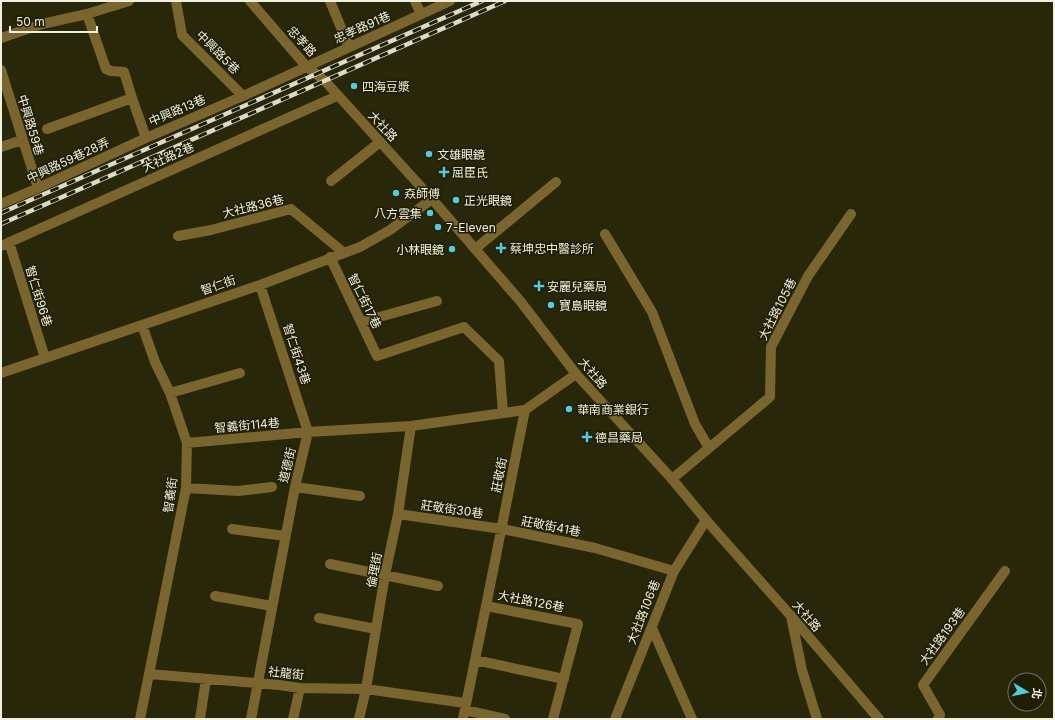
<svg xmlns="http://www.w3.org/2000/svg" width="1055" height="720" font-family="Inter,'Noto Sans TC',sans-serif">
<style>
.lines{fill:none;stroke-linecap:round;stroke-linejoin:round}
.minor{stroke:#7b652e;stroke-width:10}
.tertiary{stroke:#7b652e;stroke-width:10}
.rail-casing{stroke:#dadbc9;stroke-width:4.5}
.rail{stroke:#1f1e02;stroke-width:3;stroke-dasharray:9;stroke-linecap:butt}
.poi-dot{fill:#54cadd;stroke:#1f1e02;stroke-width:1.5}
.labels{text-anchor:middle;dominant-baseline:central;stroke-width:3;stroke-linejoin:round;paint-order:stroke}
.street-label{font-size:12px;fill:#eff0df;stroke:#1f1e02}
.poi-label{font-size:12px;fill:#eff0df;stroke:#1f1e02;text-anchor:start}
</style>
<rect width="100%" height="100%" fill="#28270a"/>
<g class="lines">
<path class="minor" d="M 176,1 L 182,35 L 243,96
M 330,1 L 349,47
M 415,1 L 421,14
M 87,14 L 106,69 L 111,71 L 124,72 L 132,98 L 146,138 L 243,96 L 450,1
M 1,38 L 42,24 L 87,14 L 129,1
M 1,70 L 38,188
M 47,129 L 132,98
M 1,147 L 22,140
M 331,181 L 380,142
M 1,204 L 38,188 L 146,138
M 605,234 L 652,312 L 695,424 L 709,448
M 178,236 L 211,230 L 291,209 L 343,252
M 9,242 L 45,358
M 1,246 L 337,96
M 475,249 L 556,182
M 330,257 L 377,356 L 464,327 L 499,361 L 503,413
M 361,322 L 437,301
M 142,325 L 155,362 L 170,393 L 187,443 L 186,488 L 149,674
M 1,373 L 260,285 L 360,247 L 390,230 L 432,199
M 170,393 L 240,373
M 187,443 L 308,432 L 260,285
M 672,479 L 770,397 L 771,347 L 808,276 L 851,214
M 295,487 L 360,496
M 186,488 L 238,491 L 272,487
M 398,514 L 502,529 L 595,548 L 674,571
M 232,529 L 285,536
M 330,564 L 438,586
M 215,596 L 272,606
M 486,606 L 525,410 L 576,374
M 791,616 L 802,670 L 817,719
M 319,618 L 376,629
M 652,628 L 692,719
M 475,660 L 564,679
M 465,710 L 505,719
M 140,719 L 149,674 L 279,685 L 300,688 L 366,689 L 465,703
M 200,719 L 206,679
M 251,719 L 295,487 L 308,432 L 411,426 L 525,410
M 293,719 L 300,688
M 359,719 L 366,689 L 385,575 L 398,514 L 411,426
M 463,719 L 486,606 L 578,624 L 553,719
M 615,719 L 674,571 L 706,520
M 938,719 L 940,715 L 923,685 L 1005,571"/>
<path class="tertiary" d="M 250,1 L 306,66 L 325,81 L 432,199 L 521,302 L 576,374 L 672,479 L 706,520 L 791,616 L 879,719"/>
<defs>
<path id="rail" d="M 1,213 L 482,1
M 1,224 L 505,1"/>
</defs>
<use href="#rail" class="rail-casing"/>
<use href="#rail" class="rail"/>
</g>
<g class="poi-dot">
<circle cx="354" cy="86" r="4"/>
<circle cx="429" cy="154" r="4"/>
<path d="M442 166h4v4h4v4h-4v4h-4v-4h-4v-4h4z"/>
<circle cx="396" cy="193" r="4"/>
<circle cx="456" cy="200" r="4"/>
<circle cx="430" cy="213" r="4"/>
<circle cx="438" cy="227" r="4"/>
<path d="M499 242h4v4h4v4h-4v4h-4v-4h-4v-4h4z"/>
<circle cx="452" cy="249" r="4"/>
<path d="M537 280h4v4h4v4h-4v4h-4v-4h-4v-4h4z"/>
<circle cx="551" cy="305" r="4"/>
<circle cx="569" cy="409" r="4"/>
<path d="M585 431h4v4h4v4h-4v4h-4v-4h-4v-4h4z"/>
</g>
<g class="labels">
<g class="street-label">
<text transform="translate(362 27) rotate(-24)">忠孝路91巷</text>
<text transform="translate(302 41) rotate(48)">忠孝路</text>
<text transform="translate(218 52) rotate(45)">中興路5巷</text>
<text transform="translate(177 110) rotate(-23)">中興路13巷</text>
<text transform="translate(31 125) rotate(73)">中興路59巷</text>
<text transform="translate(383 126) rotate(47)">大社路</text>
<text transform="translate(168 157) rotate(-24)">大社路2巷</text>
<text transform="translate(68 160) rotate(-25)">中興路59巷28弄</text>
<text transform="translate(253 206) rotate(-14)">大社路36巷</text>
<text transform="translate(218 285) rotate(-19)">智仁街</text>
<text transform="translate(39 296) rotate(73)">智仁街96巷</text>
<text transform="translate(365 301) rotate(64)">智仁街17巷</text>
<text transform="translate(777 309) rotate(-63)">大社路105巷</text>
<text transform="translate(297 354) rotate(72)">智仁街43巷</text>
<text transform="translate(593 373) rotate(49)">大社路</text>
<text transform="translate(247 425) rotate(-5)">智義街114巷</text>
<text transform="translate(287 465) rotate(-76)">道德街</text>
<text transform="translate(499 475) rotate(-79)">莊敬街</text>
<text transform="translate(170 495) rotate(-82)">智義街</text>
<text transform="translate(452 509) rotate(8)">莊敬街30巷</text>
<text transform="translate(551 526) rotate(11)">莊敬街41巷</text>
<text transform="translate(374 570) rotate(-79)">倫理街</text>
<text transform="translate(531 601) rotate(11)">大社路126巷</text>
<text transform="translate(643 612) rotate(-68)">大社路106巷</text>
<text transform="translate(807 616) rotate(49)">大社路</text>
<text transform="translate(942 636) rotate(-54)">大社路193巷</text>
<text transform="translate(286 673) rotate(6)">社龍街</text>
</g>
<g class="poi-label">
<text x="362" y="86">四海豆漿</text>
<text x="437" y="154">文雄眼鏡</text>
<text x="452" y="172">屈臣氏</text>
<text x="404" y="193">𡘙師傅</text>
<text x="464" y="200">正光眼鏡</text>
<text x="422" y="213" text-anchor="end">八方雲集</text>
<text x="446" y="227">7-Eleven</text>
<text x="510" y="248">蔡坤忠中醫診所</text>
<text x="444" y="249" text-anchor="end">小林眼鏡</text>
<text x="547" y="286">安麗兒藥局</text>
<text x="559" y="305">寶島眼鏡</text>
<text x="577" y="409">華南商業銀行</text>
<text x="595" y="437">德昌藥局</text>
</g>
</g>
<rect width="1055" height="720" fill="none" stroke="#eff0df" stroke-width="4"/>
<g transform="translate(1027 692) rotate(99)"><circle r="19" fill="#1f1e02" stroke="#72725a"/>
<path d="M0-3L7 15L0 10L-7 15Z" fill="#54cadd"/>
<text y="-6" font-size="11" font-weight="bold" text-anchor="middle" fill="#eff0df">北</text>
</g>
<path d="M10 26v6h87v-6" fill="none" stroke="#eff0df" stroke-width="2"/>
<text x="16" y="26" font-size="12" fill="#eff0df" stroke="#1f1e02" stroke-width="3" paint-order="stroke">50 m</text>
</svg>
